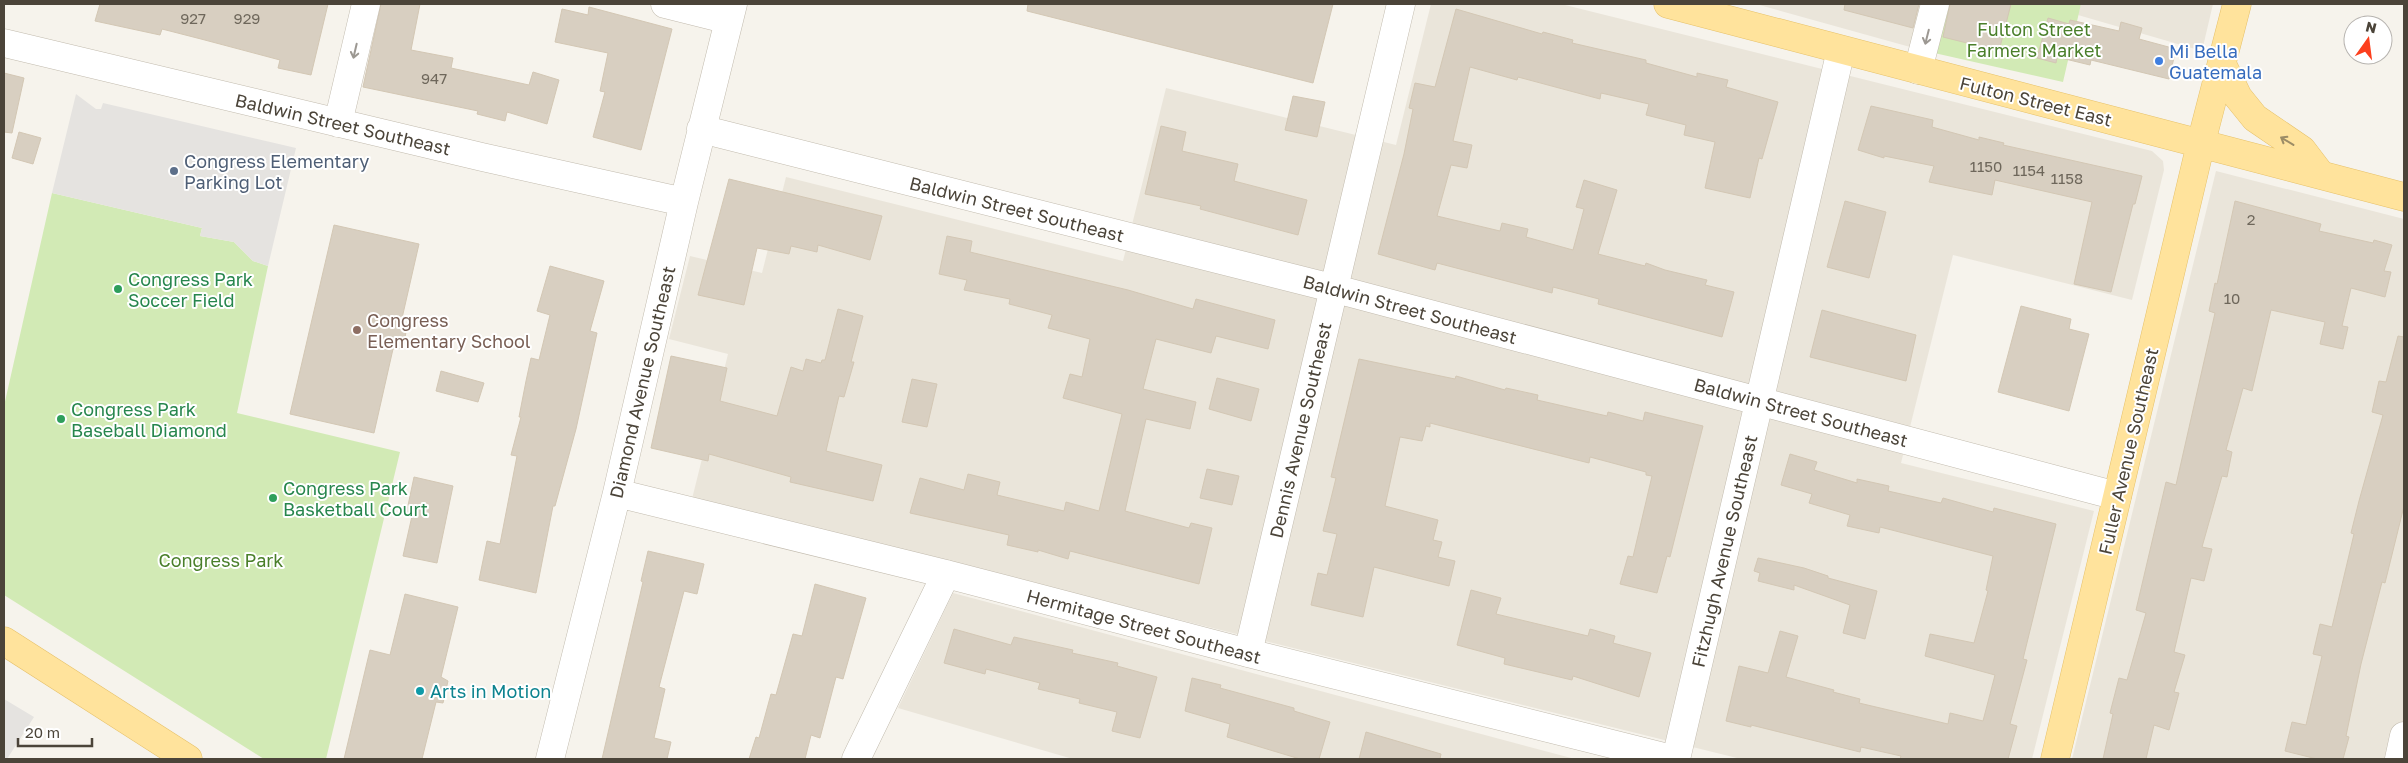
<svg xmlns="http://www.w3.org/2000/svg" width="2408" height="763" font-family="'Golos Text',sans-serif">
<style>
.residential{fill:#eae5da}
.green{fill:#d2eab5}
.parking{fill:#e5e3e0}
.building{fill:#d8cfc1;stroke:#d3c7b4}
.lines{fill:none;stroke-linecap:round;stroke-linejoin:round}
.minor-casing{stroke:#c2bbae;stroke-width:29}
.major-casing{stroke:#e6c16a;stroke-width:29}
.minor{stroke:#fff;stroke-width:28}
.major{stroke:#ffe39c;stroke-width:28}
.oneway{stroke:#9c9892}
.oneway2{stroke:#9c8c66}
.shop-dot{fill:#3f7fe0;stroke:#fff;stroke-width:2}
.service-dot{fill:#5c6f8a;stroke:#fff;stroke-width:2}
.leisure-dot{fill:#2e9e5b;stroke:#fff;stroke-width:2}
.education-dot{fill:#8d6e63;stroke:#fff;stroke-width:2}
.culture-dot{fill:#0f9aa8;stroke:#fff;stroke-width:2}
.labels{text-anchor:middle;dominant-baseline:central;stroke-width:4;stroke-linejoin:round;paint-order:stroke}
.number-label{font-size:15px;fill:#6e675b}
.park-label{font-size:18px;fill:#4a7f2a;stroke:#fff}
.shop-label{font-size:18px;fill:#366cbe;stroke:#fff;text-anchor:start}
.street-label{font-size:18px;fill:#4b4439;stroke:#fff}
.service-label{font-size:18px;fill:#4e5e75;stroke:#fff;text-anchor:start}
.leisure-label{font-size:18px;fill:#27864d;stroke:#fff;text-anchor:start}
.education-label{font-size:18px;fill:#785e54;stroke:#fff;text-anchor:start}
.culture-label{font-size:18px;fill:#0d838f;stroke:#fff;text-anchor:start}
</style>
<rect width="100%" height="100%" fill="#f6f3ec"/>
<path class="residential" d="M 1431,4 L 1561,4 L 2152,151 L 2163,161 L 2164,170 L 2132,300 L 1953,255 L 1901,463 L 2094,511 L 2032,759 L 1741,759 L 692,499 L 728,354 L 669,339 L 690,256 L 762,273 L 786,177 L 1123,261 L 1166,88 L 1396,145 Z
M 1756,4 L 1931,4 L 1921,50 Z
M 2081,4 L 2213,4 L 2202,51 L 2078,15 Z
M 2216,171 L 2404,219 L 2404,759 L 2072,759 Z
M 953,593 L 1575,759 L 1073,759 L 898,708 Z"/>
<path class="green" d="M 1931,4 L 2081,4 L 2063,82 L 1921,50 Z
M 52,193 L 202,228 L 200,236 L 234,242 L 253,261 L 268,266 L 237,413 L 400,452 L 326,759 L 264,759 L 4,595 L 4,406 Z"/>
<path class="parking" d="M 76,94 L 96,109 L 101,109 L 103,103 L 296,148 L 268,266 L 253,261 L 234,242 L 200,236 L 202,228 L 52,193 Z
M 4,699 L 34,717 L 7,759 L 4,759 Z"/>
<path class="building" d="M 100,4 L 328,4 L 311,75 L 278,68 L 280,60 L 201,39 L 162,29 L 160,35 L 95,21 Z
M 381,4 L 420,4 L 411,50 L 453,58 L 451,68 L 529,85 L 533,72 L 559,80 L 547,124 L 507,112 L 505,121 L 477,114 L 478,111 L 363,87 Z
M 1028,4 L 1333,4 L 1313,83 L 1027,11 Z
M 1845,4 L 1919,4 L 1913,28 L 1844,10 Z
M 1950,4 L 2011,4 L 1999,51 L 1943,37 Z
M 589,7 L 672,29 L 641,150 L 593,137 L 605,92 L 600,91 L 608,53 L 555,42 L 562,9 L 588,15 Z
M 1456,9 L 1542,34 L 1543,32 L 1573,40 L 1572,43 L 1646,60 L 1646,63 L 1697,77 L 1697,73 L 1728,80 L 1726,87 L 1778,102 L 1762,159 L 1759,158 L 1750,198 L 1705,188 L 1715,142 L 1684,135 L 1686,125 L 1646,115 L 1649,104 L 1601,93 L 1600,99 L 1518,77 L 1517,80 L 1470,67 L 1453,141 L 1472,145 L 1467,168 L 1451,165 L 1437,216 L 1500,231 L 1502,223 L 1528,229 L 1526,237 L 1573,250 L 1584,209 L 1576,207 L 1584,180 L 1617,190 L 1598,254 L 1645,266 L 1646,263 L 1665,270 L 1707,280 L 1705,285 L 1734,292 L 1722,337 L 1598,304 L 1599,299 L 1553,287 L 1552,293 L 1437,263 L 1435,270 L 1378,254 L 1404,154 L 1413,109 L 1409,108 L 1415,83 L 1435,87 Z
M 2048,18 L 2069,24 L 2070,20 L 2119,31 L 2121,22 L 2142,28 L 2139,39 L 2176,49 L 2169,79 L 2091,60 L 2090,65 L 2057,57 L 2056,63 L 2037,58 Z
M 4,73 L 24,78 L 12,133 L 4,132 Z
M 1293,96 L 1325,102 L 1317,137 L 1285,130 Z
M 1871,106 L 1933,120 L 1932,127 L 1979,140 L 1979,137 L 2004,143 L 2003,145 L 2142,176 L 2135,204 L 2133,204 L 2111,292 L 2074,284 L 2092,202 L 1995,180 L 1992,195 L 1929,182 L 1934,166 L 1884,156 L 1884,158 L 1858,150 Z
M 1161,126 L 1186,132 L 1182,151 L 1238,164 L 1234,181 L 1307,200 L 1298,235 L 1200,209 L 1201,206 L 1145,194 Z
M 19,132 L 41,138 L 33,164 L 12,158 Z
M 729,179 L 882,216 L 870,260 L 818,245 L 817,252 L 791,246 L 789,254 L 757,248 L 744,305 L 698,295 Z
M 1845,201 L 1886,212 L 1869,278 L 1827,267 Z
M 2235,201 L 2321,224 L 2319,231 L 2373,243 L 2374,240 L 2392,245 L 2384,271 L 2391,272 L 2385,297 L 2351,288 L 2342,326 L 2348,327 L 2343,349 L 2320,344 L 2325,322 L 2271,310 L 2252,391 L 2243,388 L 2226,450 L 2232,452 L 2227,477 L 2222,476 L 2202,547 L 2212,549 L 2204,581 L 2191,578 L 2174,652 L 2185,655 L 2174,692 L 2179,693 L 2169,730 L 2154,725 L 2146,759 L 2103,759 L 2113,714 L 2110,713 L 2119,678 L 2127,680 L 2146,613 L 2136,610 L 2166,482 L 2176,485 L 2215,313 L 2209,311 L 2215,283 L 2217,284 Z
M 334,225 L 419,244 L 400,327 L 406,332 L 403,348 L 393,349 L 374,433 L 290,414 Z
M 947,236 L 972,241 L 970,252 L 1128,290 L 1193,309 L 1196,299 L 1275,320 L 1268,349 L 1216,336 L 1211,353 L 1156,339 L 1143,389 L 1196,402 L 1190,429 L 1146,419 L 1125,511 L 1189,528 L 1191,523 L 1212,528 L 1199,584 L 1070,551 L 1068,559 L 1038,550 L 1038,552 L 1007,545 L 1009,535 L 910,513 L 920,478 L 964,490 L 968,474 L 1000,482 L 997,495 L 1064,511 L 1066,502 L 1099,511 L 1122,414 L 1063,398 L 1070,374 L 1082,377 L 1090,339 L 1048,328 L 1052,315 L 1009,304 L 1010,299 L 964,290 L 967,280 L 939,274 Z
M 550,266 L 604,281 L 590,331 L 597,333 L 576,429 L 555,506 L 553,506 L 536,593 L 479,580 L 487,541 L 500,544 L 517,456 L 511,455 L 521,417 L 519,417 L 526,381 L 531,358 L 539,360 L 550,315 L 537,311 Z
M 2021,306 L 2071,319 L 2069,329 L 2089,334 L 2069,411 L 1998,392 Z
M 838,309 L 863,316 L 851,362 L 854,362 L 844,397 L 839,396 L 826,451 L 882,465 L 873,501 L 790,482 L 791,477 L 709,454 L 708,461 L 651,448 L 671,356 L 727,368 L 720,401 L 777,416 L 791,367 L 803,371 L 806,359 L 821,363 L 822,360 L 825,360 Z
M 1822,310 L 1916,335 L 1906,381 L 1810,357 Z
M 2398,336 L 2404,337 L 2404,506 L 2385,583 L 2382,582 L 2361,664 L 2346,736 L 2349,737 L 2343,759 L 2317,759 L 2285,751 L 2292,722 L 2306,725 L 2322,656 L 2313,654 L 2320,624 L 2332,627 L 2354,534 L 2351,533 L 2359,501 L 2383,415 L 2372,412 L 2379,381 L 2386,382 Z
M 1359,359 L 1455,379 L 1456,376 L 1505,390 L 1506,388 L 1538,395 L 1537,400 L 1607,416 L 1608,412 L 1643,421 L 1645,412 L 1703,426 L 1670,557 L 1667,556 L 1657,593 L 1620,584 L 1628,556 L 1633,557 L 1652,476 L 1646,475 L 1646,472 L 1590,457 L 1589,463 L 1430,423 L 1430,427 L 1426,426 L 1422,441 L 1400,437 L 1385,506 L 1438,520 L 1433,540 L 1442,542 L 1438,557 L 1455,561 L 1449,586 L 1374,567 L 1363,617 L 1311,605 L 1318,573 L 1327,575 L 1337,534 L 1323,531 L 1336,478 L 1331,477 Z
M 441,371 L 484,383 L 478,402 L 436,391 Z
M 1217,378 L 1259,389 L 1251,421 L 1209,409 Z
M 912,379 L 937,384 L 927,427 L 902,422 Z
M 1790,454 L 1817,462 L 1814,470 L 1857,483 L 1857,479 L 1889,486 L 1888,491 L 1941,503 L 1943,498 L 1993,512 L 1994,508 L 2056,524 L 2023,659 L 2027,660 L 2010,724 L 2017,726 L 2008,759 L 1900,759 L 1901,756 L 1861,747 L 1860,752 L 1751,725 L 1751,727 L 1726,721 L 1739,666 L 1768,673 L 1780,631 L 1798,636 L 1786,677 L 1834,690 L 1833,692 L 1860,699 L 1859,703 L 1948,724 L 1950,713 L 1983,721 L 1995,675 L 1925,656 L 1930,634 L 1974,643 L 1988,591 L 1986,590 L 1993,556 L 1880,527 L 1879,533 L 1847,526 L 1850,515 L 1809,503 L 1812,494 L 1781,485 Z
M 1207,469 L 1239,476 L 1232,505 L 1200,498 Z
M 414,477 L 453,486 L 437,563 L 403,556 L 412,516 L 406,515 Z
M 648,551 L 704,564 L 697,594 L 684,591 L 659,687 L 665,689 L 654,738 L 671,742 L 667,759 L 602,759 L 643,582 L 641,581 Z
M 1758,558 L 1804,568 L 1828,576 L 1828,578 L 1877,591 L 1865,639 L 1843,633 L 1850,605 L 1794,585 L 1794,590 L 1758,581 L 1760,573 L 1754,571 Z
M 815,584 L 866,598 L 843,679 L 836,677 L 820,738 L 811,735 L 805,759 L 749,759 L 756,737 L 759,738 L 771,694 L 776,695 L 793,634 L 802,636 Z
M 1471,590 L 1501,598 L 1496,614 L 1588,636 L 1590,629 L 1615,636 L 1613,643 L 1651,653 L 1639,697 L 1573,676 L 1572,680 L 1504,664 L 1505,658 L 1457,645 Z
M 405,594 L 458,607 L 441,677 L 448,681 L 443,703 L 436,702 L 422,759 L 344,759 L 370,650 L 390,655 Z
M 954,629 L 1011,645 L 1014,637 L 1073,650 L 1072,653 L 1118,663 L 1117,666 L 1157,677 L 1140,738 L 1112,731 L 1117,712 L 1079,703 L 1080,699 L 1038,689 L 1040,683 L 986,669 L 985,674 L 944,663 Z
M 1192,678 L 1221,685 L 1220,688 L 1294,708 L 1294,711 L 1330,722 L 1319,759 L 1300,759 L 1227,737 L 1230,724 L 1185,711 Z
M 1366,732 L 1441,754 L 1440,759 L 1359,759 Z"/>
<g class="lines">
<defs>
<path id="minor" d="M 665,4 L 729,20
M 4,43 L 482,157 L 684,202
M 1918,70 L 1935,4
M 338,123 L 366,4
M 701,129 L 1332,288 L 2117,496
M 617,493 L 946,574 L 1248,653 L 1672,759
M 1248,653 L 1401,4
M 550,759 L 617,493 L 684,202 L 733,4
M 856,759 L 946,574
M 1676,759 L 1841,50
M 2399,759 L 2404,736"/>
<path id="major" d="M 1668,4 L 2404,197
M 2222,64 L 2238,97 L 2255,118 L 2302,150 L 2321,175
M 4,641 L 188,759
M 2055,759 L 2201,143 L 2237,4"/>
</defs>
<use href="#minor" class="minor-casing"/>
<use href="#major" class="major-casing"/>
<use href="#minor" class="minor"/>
<use href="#major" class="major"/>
</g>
<defs><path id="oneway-shaft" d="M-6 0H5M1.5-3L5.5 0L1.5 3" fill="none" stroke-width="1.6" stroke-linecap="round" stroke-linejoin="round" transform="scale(1.25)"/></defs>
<g class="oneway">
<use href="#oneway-shaft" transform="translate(1927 37) rotate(104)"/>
<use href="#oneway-shaft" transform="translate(355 51) rotate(103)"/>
</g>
<use class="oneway2" href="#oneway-shaft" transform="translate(2287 141) rotate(-149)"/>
<circle class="shop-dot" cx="2159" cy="61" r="5"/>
<circle class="service-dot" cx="174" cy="171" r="5"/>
<g class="leisure-dot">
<circle cx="118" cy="289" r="5"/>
<circle cx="61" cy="419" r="5"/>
<circle cx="273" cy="498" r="5"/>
</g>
<circle class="education-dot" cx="357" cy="330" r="5"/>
<circle class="culture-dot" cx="420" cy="691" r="5"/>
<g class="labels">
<g class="number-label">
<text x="193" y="18">927</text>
<text x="247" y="18">929</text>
<text x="434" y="78">947</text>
<text x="1986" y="166">1150</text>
<text x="2029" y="170">1154</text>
<text x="2067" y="178">1158</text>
<text x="2251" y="219">2</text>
<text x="2232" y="298">10</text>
</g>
<g class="park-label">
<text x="2034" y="29">Fulton Street<tspan x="2034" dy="21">Farmers Market</tspan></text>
<text x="221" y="560">Congress Park</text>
</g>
<g class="shop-label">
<text x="2169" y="51">Mi Bella<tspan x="2169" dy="21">Guatemala</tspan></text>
</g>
<g class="street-label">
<text transform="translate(2036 101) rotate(14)">Fulton Street East</text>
<text transform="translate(343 124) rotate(13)">Baldwin Street Southeast</text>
<text transform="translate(1017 209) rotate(14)">Baldwin Street Southeast</text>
<text transform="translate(1410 309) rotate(15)">Baldwin Street Southeast</text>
<text transform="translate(642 382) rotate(-77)">Diamond Avenue Southeast</text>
<text transform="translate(1801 412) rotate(15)">Baldwin Street Southeast</text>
<text transform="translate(1300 430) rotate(-77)">Dennis Avenue Southeast</text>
<text transform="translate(2128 451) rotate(-77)">Fuller Avenue Southeast</text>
<text transform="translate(1724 551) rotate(-77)">Fitzhugh Avenue Southeast</text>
<text transform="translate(1144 626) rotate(15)">Hermitage Street Southeast</text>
</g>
<g class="service-label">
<text x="184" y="161">Congress Elementary<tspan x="184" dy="21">Parking Lot</tspan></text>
</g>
<g class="leisure-label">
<text x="128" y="279">Congress Park<tspan x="128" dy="21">Soccer Field</tspan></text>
<text x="71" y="409">Congress Park<tspan x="71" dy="21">Baseball Diamond</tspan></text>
<text x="283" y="488">Congress Park<tspan x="283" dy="21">Basketball Court</tspan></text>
</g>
<g class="education-label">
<text x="367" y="320">Congress<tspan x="367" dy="21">Elementary School</tspan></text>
</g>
<g class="culture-label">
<text x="430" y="691">Arts in Motion</text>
</g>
</g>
<rect width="2408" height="763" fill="none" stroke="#4b4439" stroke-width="10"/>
<g transform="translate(2368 40) rotate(14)"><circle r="24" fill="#ffffff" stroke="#b7b4b0"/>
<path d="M0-4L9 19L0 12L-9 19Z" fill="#fc3f1d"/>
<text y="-8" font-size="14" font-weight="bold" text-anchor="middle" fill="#4b4439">N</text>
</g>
<path d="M18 738v8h74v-8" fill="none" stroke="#4b4439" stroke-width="2.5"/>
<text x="25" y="738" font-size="15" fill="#4b4439" stroke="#ffffff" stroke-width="4" paint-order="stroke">20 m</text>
</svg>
